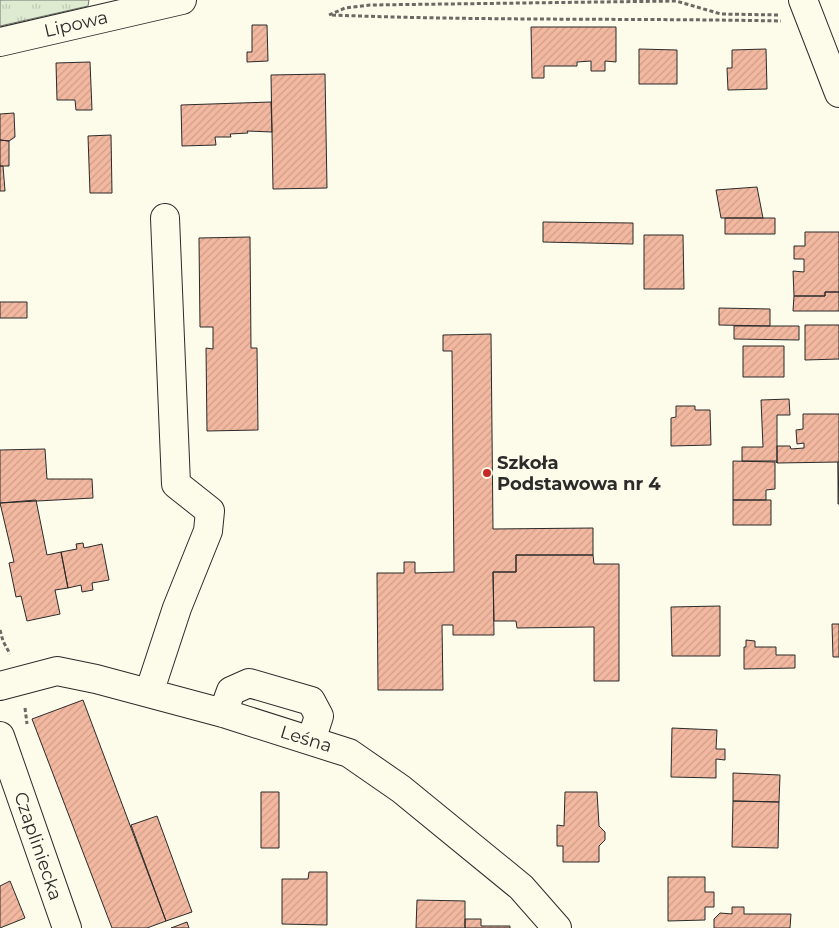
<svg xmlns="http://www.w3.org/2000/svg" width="839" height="928" font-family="Montserrat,sans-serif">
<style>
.grass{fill:url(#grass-tufts);stroke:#74746e}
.building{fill:url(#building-hatch);stroke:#2b2b2b}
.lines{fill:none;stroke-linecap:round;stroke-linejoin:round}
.minor-casing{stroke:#2b2b2b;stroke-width:30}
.path{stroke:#6a6964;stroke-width:3;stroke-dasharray:4 2.5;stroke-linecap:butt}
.minor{stroke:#fdfbea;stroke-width:28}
.poi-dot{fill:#c62828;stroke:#fdfbea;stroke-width:2}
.labels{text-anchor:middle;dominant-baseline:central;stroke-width:4;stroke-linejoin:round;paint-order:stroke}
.street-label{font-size:18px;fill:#2b2b2b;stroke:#fdfbea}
.poi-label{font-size:18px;font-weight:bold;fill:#2b2b2b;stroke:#fdfbea;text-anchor:start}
</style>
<defs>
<pattern id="grass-tufts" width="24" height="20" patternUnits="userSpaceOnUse" patternTransform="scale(1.25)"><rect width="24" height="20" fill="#deebd1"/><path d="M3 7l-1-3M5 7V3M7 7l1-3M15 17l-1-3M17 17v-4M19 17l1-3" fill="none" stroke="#bfcab4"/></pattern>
<pattern id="building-hatch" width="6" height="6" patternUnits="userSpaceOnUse" patternTransform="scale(1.25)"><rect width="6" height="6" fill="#f2b8a0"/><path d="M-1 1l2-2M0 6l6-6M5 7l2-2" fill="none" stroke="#d09e8a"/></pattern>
</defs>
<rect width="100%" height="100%" fill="#fdfbea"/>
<path class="grass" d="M 0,0 L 89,0 L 88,6 L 0,26 Z"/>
<path class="building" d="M 252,25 L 267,25 L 268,61 L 247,62 L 247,52 L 252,52 Z
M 531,27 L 616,27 L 616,62 L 605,61 L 605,71 L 591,71 L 591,61 L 577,62 L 577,66 L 544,66 L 544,78 L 532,78 Z
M 639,49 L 677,50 L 677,84 L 639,84 Z
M 766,49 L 767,89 L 728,90 L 727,68 L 732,68 L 732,50 Z
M 90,62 L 92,110 L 76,110 L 75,100 L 57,100 L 56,63 Z
M 325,74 L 327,188 L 273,189 L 271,75 Z
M 271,102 L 272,132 L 247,131 L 248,133 L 230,134 L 231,137 L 215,137 L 216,145 L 182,146 L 181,105 Z
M 14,113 L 15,137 L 9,141 L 0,140 L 0,114 Z
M 111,135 L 112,193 L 90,193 L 88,136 Z
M 0,140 L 9,141 L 9,166 L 0,166 Z
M 0,166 L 3,166 L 5,191 L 0,191 Z
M 757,187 L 763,218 L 721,218 L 716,190 Z
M 725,218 L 775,218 L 775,234 L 725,234 Z
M 543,222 L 633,223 L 633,244 L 543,242 Z
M 805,232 L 839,232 L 839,292 L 825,292 L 825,296 L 794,296 L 793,271 L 804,272 L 804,259 L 794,259 L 794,246 L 805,246 Z
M 644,235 L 683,235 L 684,289 L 644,289 Z
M 250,237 L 251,348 L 257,348 L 258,430 L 207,431 L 206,348 L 213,349 L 213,327 L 200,327 L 199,238 Z
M 825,292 L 839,292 L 839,311 L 793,311 L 794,296 L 825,296 Z
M 0,302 L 27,302 L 27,318 L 0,318 Z
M 719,308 L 770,309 L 770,326 L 719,325 Z
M 805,325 L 839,325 L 839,359 L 805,360 Z
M 734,326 L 799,326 L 799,340 L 734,339 Z
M 491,334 L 493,529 L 593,528 L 593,555 L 516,555 L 516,572 L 493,572 L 494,635 L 453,635 L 453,625 L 442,625 L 443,690 L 378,690 L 377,573 L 404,573 L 404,562 L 415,562 L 415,573 L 454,572 L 452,351 L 443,351 L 443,335 Z
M 743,346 L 784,346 L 784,377 L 743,377 Z
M 789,399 L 790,415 L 777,415 L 777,463 L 776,461 L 742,461 L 742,447 L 763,447 L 761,400 Z
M 676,406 L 695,406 L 695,410 L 710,410 L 711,445 L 671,446 L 671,418 L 676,417 Z
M 803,414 L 839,414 L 839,462 L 777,463 L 777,446 L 790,446 L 791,449 L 804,448 L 804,443 L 797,444 L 796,430 L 803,429 Z
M 45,449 L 47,479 L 92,479 L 93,498 L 0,503 L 0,450 Z
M 733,461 L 775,462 L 775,489 L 766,490 L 766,500 L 733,500 Z
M 838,462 L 839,504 L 838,504 Z
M 36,500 L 47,555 L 61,552 L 68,588 L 55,590 L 60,614 L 27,621 L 21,596 L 16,597 L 9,563 L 14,562 L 0,503 Z
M 733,500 L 771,500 L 771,525 L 733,525 Z
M 83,543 L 84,548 L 102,544 L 109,580 L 92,583 L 93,590 L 82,592 L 81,585 L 68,588 L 61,552 L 77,549 L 76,544 Z
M 516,555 L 593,555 L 594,564 L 619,564 L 619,681 L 594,681 L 594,627 L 517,628 L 516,621 L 494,621 L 493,572 L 516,572 Z
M 720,606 L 720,656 L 672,656 L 671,607 Z
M 832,624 L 839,624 L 839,657 L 833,657 Z
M 746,640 L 755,641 L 755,647 L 776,647 L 776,655 L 795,655 L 795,668 L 744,669 L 744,647 L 746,647 Z
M 83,700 L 166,921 L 147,928 L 112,928 L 32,719 Z
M 672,728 L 717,730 L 716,749 L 725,749 L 725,760 L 716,759 L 716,778 L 671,777 Z
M 733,773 L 780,775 L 779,802 L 733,801 Z
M 261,792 L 279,792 L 279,848 L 261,848 Z
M 565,792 L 597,792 L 599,826 L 605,832 L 605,840 L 599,846 L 599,862 L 563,862 L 563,846 L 557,846 L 557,825 L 564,826 Z
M 733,801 L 779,802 L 778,848 L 732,847 Z
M 157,816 L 192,912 L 166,921 L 131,825 Z
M 309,872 L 327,872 L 327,925 L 282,924 L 282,879 L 308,879 Z
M 668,877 L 705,877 L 705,892 L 714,892 L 714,907 L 705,907 L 705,920 L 668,921 Z
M 10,881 L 25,918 L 0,928 L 0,886 Z
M 417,900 L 465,901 L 465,928 L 416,928 Z
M 732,907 L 744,907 L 744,914 L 791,914 L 790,928 L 714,928 L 714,919 L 720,913 L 732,914 Z
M 465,919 L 481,919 L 481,926 L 510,926 L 510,928 L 465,928 Z
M 187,922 L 189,928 L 171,928 Z"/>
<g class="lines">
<defs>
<path id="minor" d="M 803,0 L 839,93
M 0,42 L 182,0
M 0,686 L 57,671 L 96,679 L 223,713 L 349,753 L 401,789 L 521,887 L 557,928
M 149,693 L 177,608 L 208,531 L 210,511 L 176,484 L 165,218
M 223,713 L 231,691 L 249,683 L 311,701 L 319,716 L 311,741
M 0,736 L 67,928"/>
</defs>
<use href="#minor" class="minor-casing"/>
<path class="path" d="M 329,15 L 345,8 L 370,5 L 676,1 L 721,14 L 780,15
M 332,15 C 482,21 631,18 781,21
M 0,630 L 3,641 L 10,654
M 25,708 L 27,724"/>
<use href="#minor" class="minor"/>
</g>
<circle class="poi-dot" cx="487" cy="473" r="5"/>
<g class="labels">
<g class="street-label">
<text transform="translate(76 24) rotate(-13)">Lipowa</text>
<text transform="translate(306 739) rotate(17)">Leśna</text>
<text transform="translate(38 846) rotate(71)">Czapliniecka</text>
</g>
<g class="poi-label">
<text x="497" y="463">Szkoła<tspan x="497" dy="21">Podstawowa nr 4</tspan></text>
</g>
</g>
</svg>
